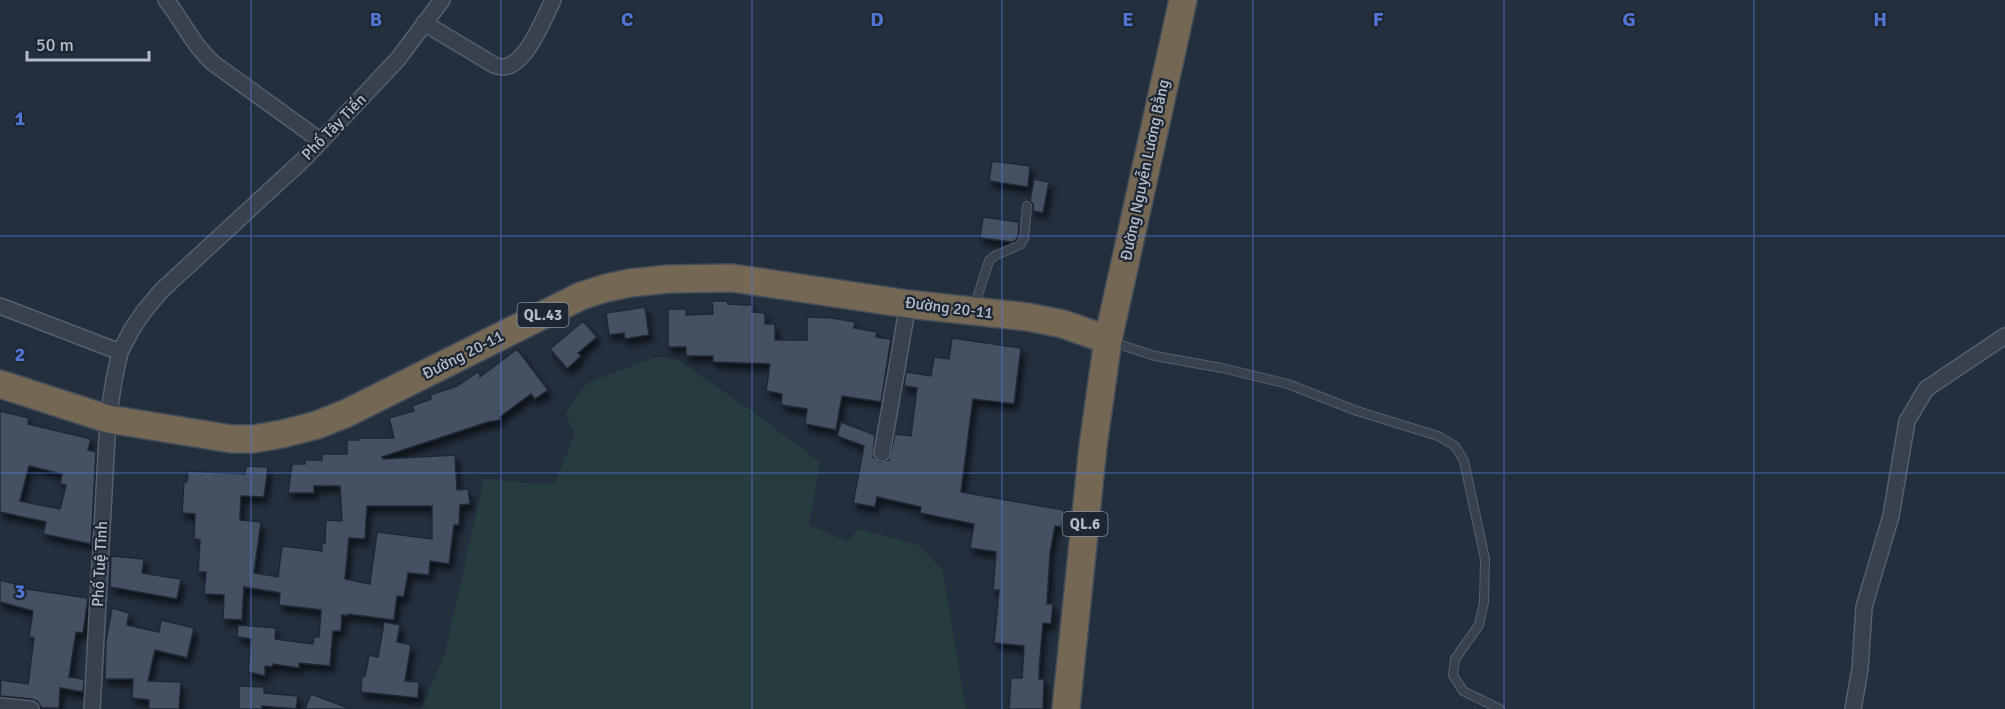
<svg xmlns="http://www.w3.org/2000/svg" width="2005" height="709" font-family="Signika,sans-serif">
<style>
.green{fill:#263c3f}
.building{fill:#455162;stroke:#1f2835;stroke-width:1.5;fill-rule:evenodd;filter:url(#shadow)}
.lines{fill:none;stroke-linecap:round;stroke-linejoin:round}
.lane-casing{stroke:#565f6c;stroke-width:10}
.street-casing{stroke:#565f6c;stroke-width:18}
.highway-casing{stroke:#434c59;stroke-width:30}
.lane{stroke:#38414e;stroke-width:8}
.street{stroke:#38414e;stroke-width:15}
.highway{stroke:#746855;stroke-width:27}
.grid{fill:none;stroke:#5274d3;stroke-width:1.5;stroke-opacity:0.55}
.labels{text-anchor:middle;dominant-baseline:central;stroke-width:4.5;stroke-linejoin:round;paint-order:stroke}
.shield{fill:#1d2633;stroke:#878f9c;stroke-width:1.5}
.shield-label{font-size:15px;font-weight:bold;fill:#b4bcc9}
.street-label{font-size:16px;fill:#b4bcc9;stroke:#1d2633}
.grid-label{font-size:20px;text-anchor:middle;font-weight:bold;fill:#5274d3;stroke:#1d2633;stroke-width:4.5;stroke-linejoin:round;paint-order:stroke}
</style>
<defs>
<filter id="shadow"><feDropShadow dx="3.5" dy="6" stdDeviation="3" flood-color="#0009"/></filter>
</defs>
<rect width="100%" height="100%" fill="#242f3e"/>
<path class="green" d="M 656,357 L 676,359 L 749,409 L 820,462 L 809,525 L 848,542 L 858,529 L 919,545 L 943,571 L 966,709 L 421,709 L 445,653 L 484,479 L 554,485 L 575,433 L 565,414 L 587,383 Z"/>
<path class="building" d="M 992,161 L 1030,166 L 1028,187 L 989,181 Z
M 1034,179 L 1049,182 L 1043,213 L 1033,211 L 1033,204 L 1030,201 Z
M 983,217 L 1019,222 L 1018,236 L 1016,240 L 1012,242 L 980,238 Z
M 712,301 L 727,301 L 728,304 L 752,305 L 752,312 L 765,313 L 765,324 L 775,324 L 775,340 L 807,340 L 807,317 L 832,318 L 855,322 L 854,328 L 877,332 L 876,337 L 891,339 L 881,402 L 842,396 L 836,430 L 805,424 L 807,409 L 781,405 L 782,394 L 766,391 L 770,364 L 713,362 L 713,356 L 686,356 L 686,347 L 668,347 L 668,309 L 686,309 L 686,315 L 713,314 Z
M 645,307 L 649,335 L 625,339 L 624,333 L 609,335 L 606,313 Z
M 583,321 L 597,337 L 578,353 L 581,356 L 567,369 L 550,349 Z
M 952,338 L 1021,348 L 1014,404 L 973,399 L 961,492 L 1064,510 L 1061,527 L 1055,526 L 1050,553 L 1047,604 L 1053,604 L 1051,624 L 1043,623 L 1039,670 L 1039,679 L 1044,679 L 1043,709 L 1009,709 L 1011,678 L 1022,678 L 1024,646 L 994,643 L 999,590 L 993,590 L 996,552 L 970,548 L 974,524 L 920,513 L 921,507 L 877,497 L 875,507 L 853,503 L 864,446 L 837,436 L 841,422 L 875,435 L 873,457 L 880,462 L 889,460 L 895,434 L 911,436 L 917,388 L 904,386 L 906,372 L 931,376 L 934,357 L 949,359 Z
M 517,349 L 548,390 L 535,399 L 531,394 L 500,417 L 501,420 L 488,422 L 382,457 L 383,459 L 455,455 L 457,490 L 468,489 L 470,504 L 460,505 L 459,525 L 454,525 L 449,564 L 430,561 L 429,575 L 408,573 L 404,597 L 397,596 L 394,620 L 348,614 L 348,616 L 342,615 L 341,631 L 333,631 L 330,666 L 299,663 L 299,668 L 273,664 L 272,667 L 265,666 L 265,676 L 248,672 L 251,639 L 237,637 L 238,625 L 276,628 L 275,639 L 313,644 L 314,637 L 319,637 L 321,610 L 279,605 L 280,593 L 244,587 L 242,620 L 223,619 L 224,595 L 204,594 L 206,572 L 198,572 L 200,540 L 194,539 L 195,514 L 182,513 L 184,482 L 187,482 L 188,471 L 245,474 L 246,466 L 268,467 L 264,497 L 241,496 L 240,520 L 261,522 L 254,573 L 278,577 L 282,546 L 322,551 L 322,543 L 325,543 L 326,520 L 342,521 L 340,486 L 314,486 L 314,493 L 288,493 L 292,464 L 305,464 L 305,460 L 322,460 L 322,454 L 347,454 L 347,440 L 360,440 L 360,438 L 394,438 L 389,418 L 414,411 L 412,406 L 431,399 L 430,395 L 457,386 L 479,371 L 480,377 ZM 367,506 L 432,506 L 432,539 L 377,532 L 370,584 L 345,579 L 349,538 L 365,539 Z
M 0,411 L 29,418 L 28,424 L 91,439 L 88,450 L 96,452 L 91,544 L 43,534 L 46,522 L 0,512 ZM 29,466 L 62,474 L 60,484 L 66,485 L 60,509 L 20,501 Z
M 111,556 L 144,559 L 142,573 L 181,579 L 177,599 L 110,587 Z
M 0,580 L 20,585 L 20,588 L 88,598 L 83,633 L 76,632 L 69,677 L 84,679 L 83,692 L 60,688 L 59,708 L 42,708 L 37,701 L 32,699 L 0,696 L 1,680 L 28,684 L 34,638 L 29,637 L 33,611 L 0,602 Z
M 112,608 L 129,613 L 127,625 L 159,632 L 161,620 L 194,628 L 187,658 L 155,650 L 148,681 L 181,682 L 179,709 L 149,709 L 149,700 L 132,698 L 133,679 L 105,679 L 106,641 Z
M 384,622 L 400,625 L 397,642 L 411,645 L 405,681 L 419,682 L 418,698 L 361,692 L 362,676 L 365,676 L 369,655 L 378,657 Z
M 239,686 L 264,687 L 264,693 L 298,696 L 296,709 L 262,706 L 262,709 L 239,709 Z
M 311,694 L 346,707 L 346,709 L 305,709 Z"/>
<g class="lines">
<defs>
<path id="lane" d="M 974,307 L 989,261 L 994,256 L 1020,245 L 1024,238 L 1027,206
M 1112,342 L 1155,356 L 1222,368 L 1288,384 L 1357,411 L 1438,436 L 1455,446 L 1464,461 L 1485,559 L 1484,602 L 1479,625 L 1455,659 L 1453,675 L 1463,691 L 1500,709"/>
<path id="street" d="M 166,0 C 183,21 192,44 213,63 L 321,141
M 424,23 L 494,65 C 497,66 500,67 503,67 C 526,66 544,18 553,0
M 0,306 L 120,352
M 882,453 L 908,304
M 0,706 L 31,709
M 92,709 L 108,419 L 114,380 L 120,352 L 132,329 L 145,310 L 162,290 L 304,159 L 398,59 L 442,0
M 1853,709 L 1860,669 L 1864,607 L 1891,516 L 1907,421 L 1926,389 L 2005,336"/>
<path id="highway" d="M 0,384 L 108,419 L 232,439 L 253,439 L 282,434 L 317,425 L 347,413 L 581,296 L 606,288 L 630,283 L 668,279 L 732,278 L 908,304 L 1028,317 L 1063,324 L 1108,340
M 1066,709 L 1093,446 L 1108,340 L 1183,0"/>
</defs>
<use href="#lane" class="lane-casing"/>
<use href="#street" class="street-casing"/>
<use href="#highway" class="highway-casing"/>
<use href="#lane" class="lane"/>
<use href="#street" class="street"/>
<use href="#highway" class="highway"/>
</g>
<path class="grid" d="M 251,0 L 251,709M 501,0 L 501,709M 752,0 L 752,709M 1002,0 L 1002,709M 1253,0 L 1253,709M 1504,0 L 1504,709M 1754,0 L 1754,709M 0,236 L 2005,236M 0,473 L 2005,473"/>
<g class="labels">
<g class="shield">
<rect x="517.5" y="303" width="51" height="24" rx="4.5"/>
<rect x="1062.5" y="512" width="45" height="24" rx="4.5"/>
</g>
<g class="shield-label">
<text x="543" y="315">QL.43</text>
<text x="1085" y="524">QL.6</text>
</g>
<g class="street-label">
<text transform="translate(334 127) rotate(-46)">Phố Tây Tiến</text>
<text transform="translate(1145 170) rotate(-78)">Đường Nguyễn Lương Bằng</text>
<text transform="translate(949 308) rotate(7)">Đường 20-11</text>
<text transform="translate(463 355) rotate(-27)">Đường 20-11</text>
<text transform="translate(100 564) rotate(-87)">Phố Tuệ Tĩnh</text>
</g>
</g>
<g class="grid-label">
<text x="376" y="26">B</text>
<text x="627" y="26">C</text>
<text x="877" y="26">D</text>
<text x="1128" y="26">E</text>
<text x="1378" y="26">F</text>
<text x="1629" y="26">G</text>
<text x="1880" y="26">H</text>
<text x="20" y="125">1</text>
<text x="20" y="361">2</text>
<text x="20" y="598">3</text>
</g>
<path d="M27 51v9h122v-9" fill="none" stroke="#b4bcc9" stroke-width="3"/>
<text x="36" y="51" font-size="18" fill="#b4bcc9" stroke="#1d2633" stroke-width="4.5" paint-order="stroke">50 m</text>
</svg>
